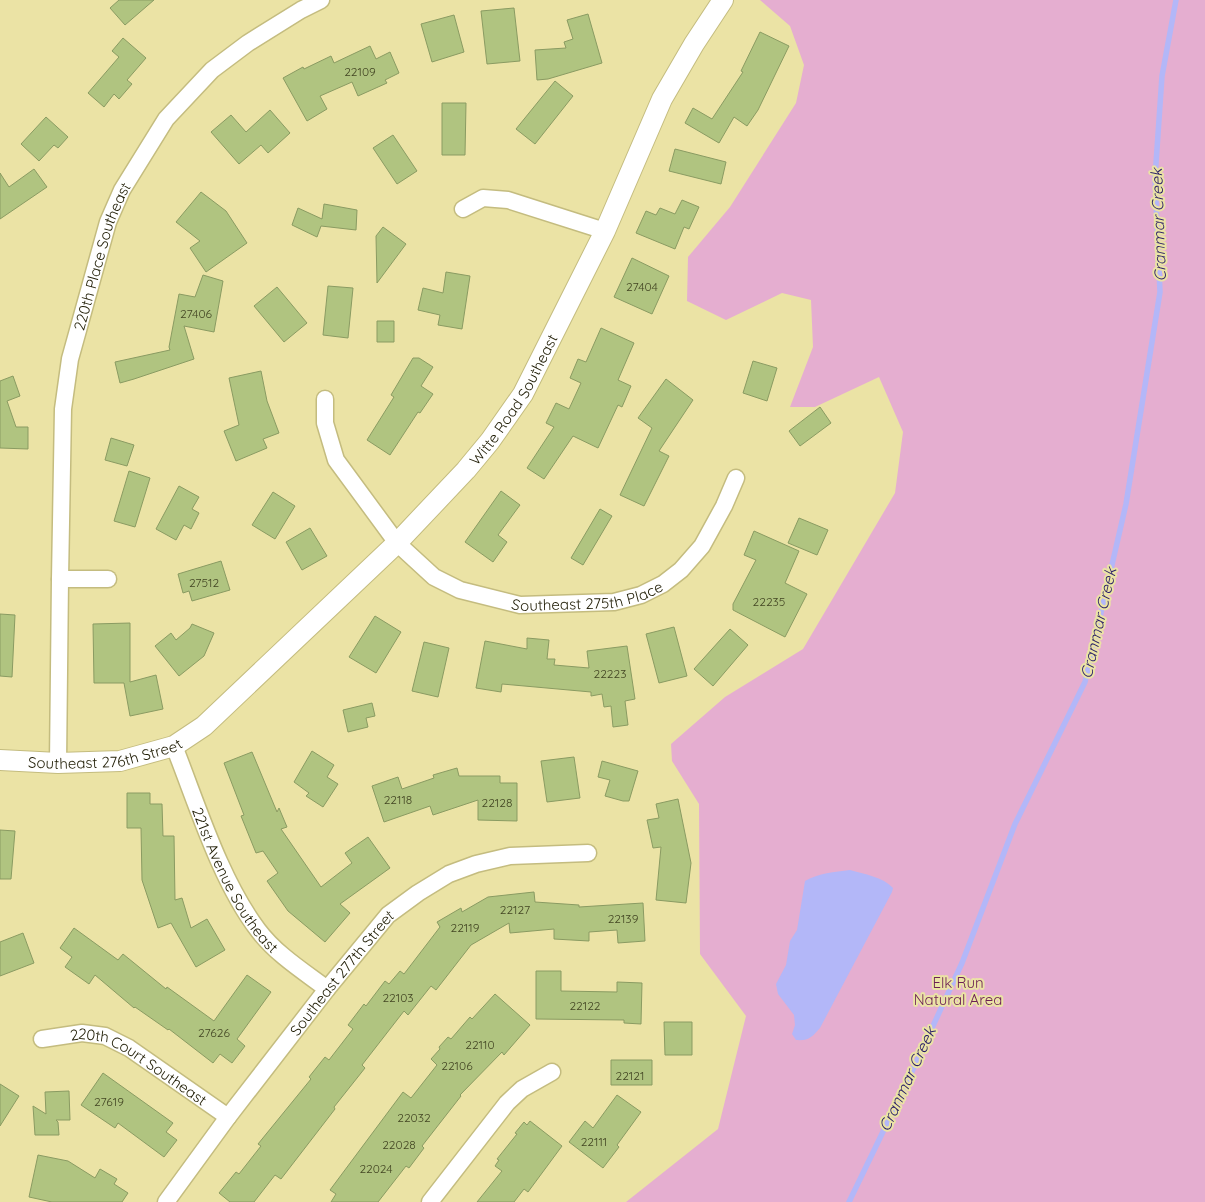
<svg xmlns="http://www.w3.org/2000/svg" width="1205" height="1202" font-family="Quicksand,sans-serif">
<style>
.green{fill:#e5aed0}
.water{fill:#b3b7f8}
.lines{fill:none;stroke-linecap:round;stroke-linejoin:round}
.stream{stroke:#b3b7f8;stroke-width:5.5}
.building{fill:#b0c480;stroke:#8a9b62}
.minor-casing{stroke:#c4bc7f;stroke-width:19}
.tertiary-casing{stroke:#c4bc7f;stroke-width:22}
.minor{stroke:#fff;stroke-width:16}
.tertiary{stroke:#fff;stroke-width:20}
.labels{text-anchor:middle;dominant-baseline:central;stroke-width:4;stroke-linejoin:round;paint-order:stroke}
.number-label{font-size:12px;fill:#434623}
.street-label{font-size:15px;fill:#1f1c04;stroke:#ebe3a5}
.park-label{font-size:15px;fill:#6c2155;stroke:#ebe3a5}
.water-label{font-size:16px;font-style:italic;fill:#271d67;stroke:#ebe3a5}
</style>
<rect width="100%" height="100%" fill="#ebe3a5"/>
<path class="green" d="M 760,0 L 1205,0 L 1205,1202 L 626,1202 L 718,1129 L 746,1016 L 700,954 L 699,804 L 672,761 L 671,744 L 725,697 L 803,649 L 895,493 L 903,432 L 879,377 L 815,407 L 790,407 L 813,347 L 811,300 L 782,293 L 726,320 L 687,301 L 688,257 L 730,207 L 796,103 L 804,65 L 790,26 Z"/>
<path class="water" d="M 850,870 C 864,874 883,877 893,888 L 892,892 L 820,1028 C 812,1037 809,1041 796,1040 L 792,1034 L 795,1025 L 794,1015 L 778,994 L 776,984 L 786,965 L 790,941 L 797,930 L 805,881 C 819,873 834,872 850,870 Z"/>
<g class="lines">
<path class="stream" d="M 849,1202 L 909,1078 L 962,963 L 1015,824 L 1085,682 L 1126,504 L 1160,292 L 1155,178 L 1162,76 L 1176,0"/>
</g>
<path class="building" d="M 119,0 L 154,0 L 125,25 L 110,8 Z
M 514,8 L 520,61 L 487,64 L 481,11 Z
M 588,14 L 602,63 L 548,79 L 537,80 L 535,50 L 566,48 L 564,42 L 573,39 L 567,20 Z
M 454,15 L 464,52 L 432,62 L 421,24 Z
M 760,32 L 789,46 L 758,110 L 747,126 L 734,117 L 719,143 L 685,123 L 693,108 L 712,119 L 743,72 L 741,71 Z
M 123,38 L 146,58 L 127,80 L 132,84 L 119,99 L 114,94 L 104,107 L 88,93 L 119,57 L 112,51 Z
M 370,46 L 376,59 L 390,52 L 399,73 L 385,80 L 387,83 L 358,96 L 352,82 L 320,96 L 327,109 L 307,121 L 283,78 L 303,67 L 304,69 L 331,56 L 334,63 Z
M 555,81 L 573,96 L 535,144 L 516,129 Z
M 442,103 L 466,103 L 465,155 L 442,155 Z
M 270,110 L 290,133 L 268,153 L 261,145 L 239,164 L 211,132 L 231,115 L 246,132 Z
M 46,117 L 68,137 L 58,148 L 54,145 L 39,161 L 21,144 Z
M 393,135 L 417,171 L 397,184 L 373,148 Z
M 675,149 L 726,162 L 721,184 L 669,171 Z
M 34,169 L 47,187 L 0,219 L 0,173 L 9,187 Z
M 201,192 L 226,211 L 247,243 L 206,272 L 190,248 L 200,241 L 176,222 Z
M 682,200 L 699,207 L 689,229 L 684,227 L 675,249 L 636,233 L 646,211 L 656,215 L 660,208 L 675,214 Z
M 324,204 L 357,210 L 356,230 L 321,226 L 317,237 L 292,225 L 298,208 L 322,219 Z
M 383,227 L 406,244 L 377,283 L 376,236 Z
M 632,258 L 669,276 L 652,314 L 614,297 Z
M 446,272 L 470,276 L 462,329 L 438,325 L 440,315 L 418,310 L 423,288 L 443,293 Z
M 203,275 L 223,281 L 214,332 L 184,326 L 194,359 L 134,379 L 120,383 L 115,362 L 170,350 L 169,347 L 179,294 L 195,297 Z
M 328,286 L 353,288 L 348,338 L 323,335 Z
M 277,287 L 307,323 L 284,342 L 254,306 Z
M 377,321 L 394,321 L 394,342 L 377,342 Z
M 601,328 L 634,343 L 618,380 L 631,386 L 622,407 L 618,405 L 598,448 L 573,436 L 544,479 L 527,468 L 554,427 L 546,423 L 556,403 L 569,409 L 581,383 L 570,378 L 578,359 L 586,362 Z
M 413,358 L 419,358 L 433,367 L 421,386 L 433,394 L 420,413 L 418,412 L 390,455 L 367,440 L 394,397 L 391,395 Z
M 753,361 L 777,368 L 767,401 L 743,393 Z
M 261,371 L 267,401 L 279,433 L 263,439 L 267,448 L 236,461 L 224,431 L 239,425 L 229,378 Z
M 13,376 L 20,396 L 7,401 L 16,427 L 28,427 L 28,449 L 0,448 L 0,381 Z
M 666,379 L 693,400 L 659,451 L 669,456 L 644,506 L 620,495 L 652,428 L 638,418 Z
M 820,407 L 831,423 L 800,446 L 789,431 Z
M 111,438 L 134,445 L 127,466 L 105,460 Z
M 129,471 L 150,478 L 135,527 L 114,521 Z
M 179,486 L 199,497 L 192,509 L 199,513 L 191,529 L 184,525 L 176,540 L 156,529 Z
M 501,491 L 520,505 L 498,535 L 507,542 L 493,562 L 465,542 Z
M 273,492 L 295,506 L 275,539 L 252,525 Z
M 600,509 L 612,516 L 583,565 L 571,558 Z
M 799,518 L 828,530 L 817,555 L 788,543 Z
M 310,528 L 327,556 L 302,570 L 286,542 Z
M 754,531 L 799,551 L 785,583 L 807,594 L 785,637 L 733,610 L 733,604 L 756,560 L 744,555 Z
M 221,561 L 230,590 L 192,601 L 189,591 L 183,593 L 178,574 Z
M 0,614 L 15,615 L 12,677 L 0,676 Z
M 375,616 L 401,632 L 376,673 L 349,657 Z
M 130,623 L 130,682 L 156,675 L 163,709 L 130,716 L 124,683 L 94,683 L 93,624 Z
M 192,624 L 214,633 L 204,656 L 179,676 L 155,646 L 171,633 L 176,640 L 190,628 Z
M 674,627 L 687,676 L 659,683 L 646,634 Z
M 730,629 L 748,645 L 713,686 L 694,669 Z
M 527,638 L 549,640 L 547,659 L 555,659 L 554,665 L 589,668 L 587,651 L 627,646 L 635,699 L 625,701 L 628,725 L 613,727 L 611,706 L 604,707 L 602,694 L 591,696 L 591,692 L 502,684 L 501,692 L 476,688 L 485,641 L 527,649 Z
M 424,642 L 449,648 L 438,697 L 412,691 Z
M 372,703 L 375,716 L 366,718 L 368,727 L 348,732 L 343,710 Z
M 312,751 L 334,765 L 327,777 L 338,784 L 323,807 L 306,796 L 309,793 L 294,782 Z
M 252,752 L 277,812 L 279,808 L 287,827 L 281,829 L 321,887 L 352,863 L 345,853 L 368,837 L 390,868 L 340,904 L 350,913 L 325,942 L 288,911 L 267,881 L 278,873 L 263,851 L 256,853 L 241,816 L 244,815 L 224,763 Z
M 574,757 L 580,798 L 547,802 L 541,761 Z
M 602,761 L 638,771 L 629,801 L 623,801 L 605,796 L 610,780 L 598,777 Z
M 457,768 L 459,776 L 500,776 L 500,783 L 517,783 L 517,821 L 478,820 L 478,800 L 433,815 L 430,806 L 384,822 L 372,786 L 398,777 L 402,789 L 434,778 L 433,775 Z
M 127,793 L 150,793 L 150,804 L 162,804 L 163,836 L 174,836 L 175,900 L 182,898 L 191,928 L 207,919 L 225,950 L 196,967 L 171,923 L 158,928 L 142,880 L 141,828 L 127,828 Z
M 678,799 L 691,863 L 686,903 L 656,900 L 661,847 L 653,848 L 647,820 L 659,818 L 656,804 Z
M 0,830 L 15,831 L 11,879 L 0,879 Z
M 534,892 L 535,902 L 579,905 L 579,907 L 643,903 L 645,941 L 618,943 L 617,930 L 589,932 L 589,941 L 554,939 L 554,929 L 510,933 L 509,923 L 471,945 L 436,990 L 431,986 L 408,1015 L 404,1011 L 362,1065 L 365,1068 L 334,1107 L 335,1109 L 281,1179 L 275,1175 L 254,1202 L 230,1202 L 219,1193 L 236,1172 L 239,1174 L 261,1146 L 258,1144 L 311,1079 L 309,1077 L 325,1057 L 329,1060 L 353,1029 L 348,1025 L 364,1004 L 366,1006 L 385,981 L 389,984 L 400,971 L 404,974 L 440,927 L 437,922 L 461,908 L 462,912 L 488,897 Z
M 74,928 L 118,960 L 123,954 L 166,989 L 167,987 L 214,1021 L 247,975 L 271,992 L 237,1039 L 245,1046 L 232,1063 L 220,1054 L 213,1063 L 169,1029 L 168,1030 L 135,1007 L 134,1008 L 95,975 L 89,984 L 65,967 L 72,957 L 60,948 Z
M 23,933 L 34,963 L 0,976 L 0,942 Z
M 536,971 L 561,971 L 561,991 L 617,992 L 617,982 L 642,983 L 641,1024 L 624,1023 L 624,1020 L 536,1019 Z
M 495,994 L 530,1025 L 504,1055 L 502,1052 L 460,1095 L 461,1096 L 422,1146 L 424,1148 L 409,1168 L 406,1166 L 378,1202 L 331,1202 L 336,1194 L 330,1190 L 403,1092 L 411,1098 L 437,1065 L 431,1059 L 440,1049 L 439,1047 L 448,1037 L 451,1039 L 470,1017 L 472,1019 Z
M 664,1022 L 692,1022 L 692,1055 L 665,1055 Z
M 611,1060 L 652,1060 L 652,1085 L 611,1085 Z
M 103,1073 L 173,1123 L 166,1132 L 177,1140 L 164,1157 L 118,1123 L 115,1128 L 81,1105 Z
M 0,1084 L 19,1096 L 0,1126 Z
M 69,1091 L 70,1120 L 56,1120 L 58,1122 L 59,1135 L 35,1135 L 33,1106 L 46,1114 L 45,1092 Z
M 617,1095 L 641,1112 L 617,1145 L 619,1147 L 603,1168 L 569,1142 L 585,1121 L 593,1128 Z
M 530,1121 L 562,1146 L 528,1192 L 524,1189 L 514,1202 L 477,1202 L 502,1171 L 495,1166 L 499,1160 L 497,1159 L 517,1134 L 515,1133 L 524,1122 L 527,1125 Z
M 38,1155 L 68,1161 L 95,1178 L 100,1169 L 117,1179 L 114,1184 L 128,1193 L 122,1202 L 52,1202 L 29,1197 Z"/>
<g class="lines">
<defs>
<g id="minor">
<path d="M 463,209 L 483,198 L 508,200 L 605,231"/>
<path id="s1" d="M 325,399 L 325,423 L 336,460 L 397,543 L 434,577 L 460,590 L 520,605 L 614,602 L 641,595 L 663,584 L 681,570 L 702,546 L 724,506 L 736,478"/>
<path d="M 60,579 L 108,579"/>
<path id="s2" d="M 174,746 C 197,804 220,880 258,930 C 276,954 303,971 327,989"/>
<path id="s3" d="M 58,763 L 60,579 L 63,409 L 70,359 L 108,222 L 122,190 L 166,119 L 212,70 L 248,43 L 301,10 L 321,0"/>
<path id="s4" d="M 42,1039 L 82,1033 L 105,1036 L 129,1048 L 228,1117"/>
<path id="s5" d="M 166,1202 L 228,1117 L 327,989 L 388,915 L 418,893 L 449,874 L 476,864 L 510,856 L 588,853"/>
<path d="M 430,1202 L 507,1103 L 522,1089 L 552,1072"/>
</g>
<g id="tertiary">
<path id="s6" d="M 0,760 L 58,763 L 120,761 L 174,746 L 204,726 L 397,543 L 466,470 L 490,441 L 523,394 L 605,231 L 662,99 L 694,44 L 723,0"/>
</g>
</defs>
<use href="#minor" class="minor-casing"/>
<use href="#tertiary" class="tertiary-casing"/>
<use href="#minor" class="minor"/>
<use href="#tertiary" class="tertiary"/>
</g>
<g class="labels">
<g class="number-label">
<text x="360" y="71">22109</text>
<text x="642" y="286">27404</text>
<text x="196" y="313">27406</text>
<text x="204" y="582">27512</text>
<text x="769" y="601">22235</text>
<text x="610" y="673">22223</text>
<text x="398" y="799">22118</text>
<text x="497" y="802">22128</text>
<text x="515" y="909">22127</text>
<text x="623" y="918">22139</text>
<text x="465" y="927">22119</text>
<text x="398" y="997">22103</text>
<text x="585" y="1005">22122</text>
<text x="214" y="1032">27626</text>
<text x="480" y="1044">22110</text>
<text x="457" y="1065">22106</text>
<text x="630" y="1075">22121</text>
<text x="109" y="1101">27619</text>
<text x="414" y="1117">22032</text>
<text x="594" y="1141">22111</text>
<text x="399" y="1144">22028</text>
<text x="376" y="1168">22024</text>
</g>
<g class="street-label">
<text stroke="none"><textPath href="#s3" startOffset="512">220th Place Southeast</textPath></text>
<text stroke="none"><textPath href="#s6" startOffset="664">Witte Road Southeast</textPath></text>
<text stroke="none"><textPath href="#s1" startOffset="375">Southeast 275th Place</textPath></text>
<text stroke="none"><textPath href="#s6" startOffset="106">Southeast 276th Street</textPath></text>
<text stroke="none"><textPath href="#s2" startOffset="148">221st Avenue Southeast</textPath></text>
<text stroke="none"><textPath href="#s5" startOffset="289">Southeast 277th Street</textPath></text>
<text stroke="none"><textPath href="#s4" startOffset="106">220th Court Southeast</textPath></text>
</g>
<g class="park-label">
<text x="958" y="982">Elk Run<tspan x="958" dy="17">Natural Area</tspan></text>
</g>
<g class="water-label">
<text transform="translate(1158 225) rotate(-92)">Cranmar Creek</text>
<text transform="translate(1098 623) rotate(-77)">Cranmar Creek</text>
<text transform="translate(907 1079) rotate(-65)">Cranmar Creek</text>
</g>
</g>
</svg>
